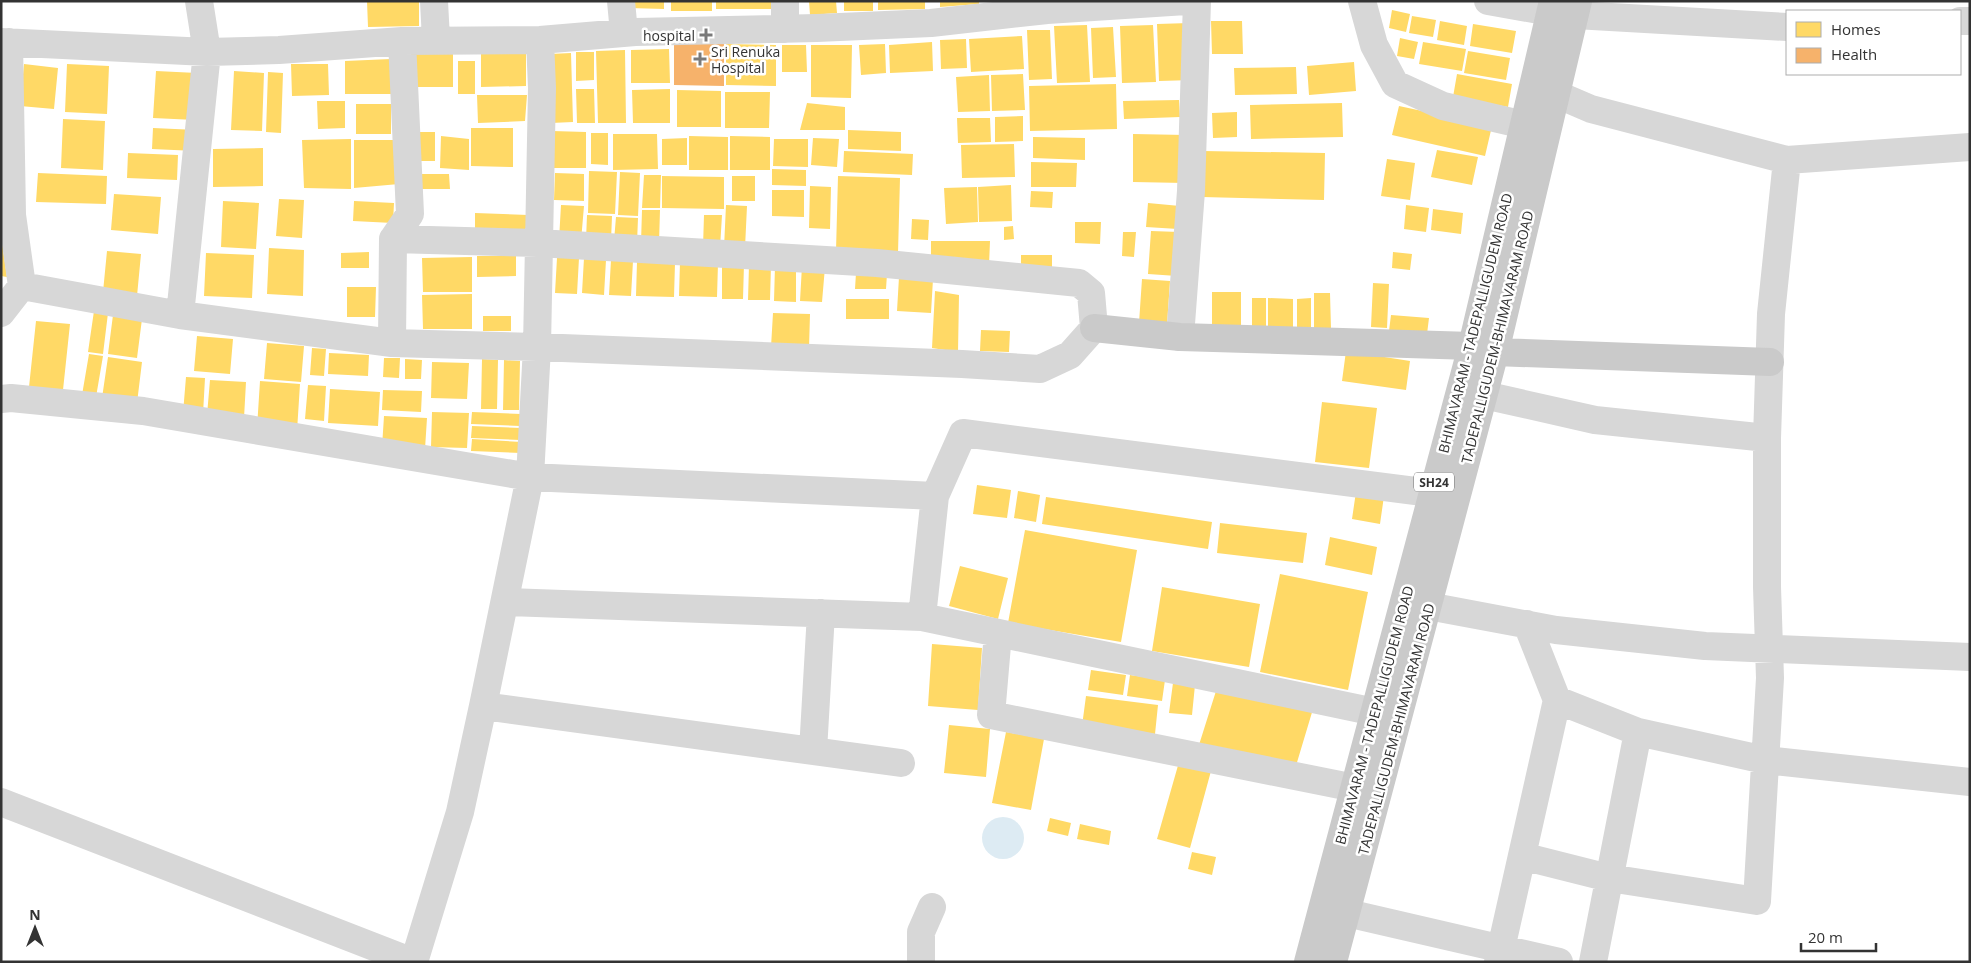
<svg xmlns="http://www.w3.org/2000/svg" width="1971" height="963" font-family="'Open Sans',sans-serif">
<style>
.water{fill:#ddebf3}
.homes{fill:#ffd966}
.health{fill:#f6b26b}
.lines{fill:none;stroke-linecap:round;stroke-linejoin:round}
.minor{stroke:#d7d7d7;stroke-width:28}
.primary{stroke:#cacaca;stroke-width:28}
.poi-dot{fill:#7a7a7a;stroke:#fff;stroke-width:2}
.labels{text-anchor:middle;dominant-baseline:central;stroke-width:5;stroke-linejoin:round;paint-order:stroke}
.shield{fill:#fff;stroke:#707070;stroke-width:1}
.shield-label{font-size:12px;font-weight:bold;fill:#333}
.poi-label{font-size:14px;fill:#333;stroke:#fff;text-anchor:end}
.street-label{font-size:14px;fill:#333;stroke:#fff}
</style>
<rect width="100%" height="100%" fill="#fff"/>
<path class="water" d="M982 838a21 21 0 1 1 42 0a21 21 0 1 1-42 0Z"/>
<path class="homes" d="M 367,1 L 419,1 L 419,26 L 368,27 Z
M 629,1 L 664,1 L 664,9 L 629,8 Z
M 671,1 L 712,1 L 712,11 L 671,11 Z
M 716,1 L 772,1 L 773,9 L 716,9 Z
M 809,1 L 836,1 L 837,13 L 810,15 Z
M 844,1 L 873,1 L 873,11 L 844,11 Z
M 878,1 L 925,1 L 925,9 L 878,10 Z
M 940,1 L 979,1 L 979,4 L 940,7 Z
M 1392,10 L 1410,14 L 1406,32 L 1389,28 Z
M 1412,16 L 1436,20 L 1433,37 L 1409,33 Z
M 1211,21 L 1242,21 L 1243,54 L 1212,54 Z
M 1440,21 L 1467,26 L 1464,45 L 1437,40 Z
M 1190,23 L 1193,80 L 1159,81 L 1157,24 Z
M 1473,24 L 1516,31 L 1512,53 L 1470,46 Z
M 1087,25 L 1090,82 L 1057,83 L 1054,26 Z
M 1153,25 L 1156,82 L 1122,83 L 1120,26 Z
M 1113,27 L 1116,77 L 1093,78 L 1091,28 Z
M 1027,30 L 1050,30 L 1052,79 L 1029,80 Z
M 1022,36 L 1024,69 L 971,72 L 969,39 Z
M 1400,38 L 1418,42 L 1414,59 L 1397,56 Z
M 966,39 L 967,68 L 941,69 L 940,40 Z
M 932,42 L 933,71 L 890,73 L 889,45 Z
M 1423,42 L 1466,49 L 1462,71 L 1419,64 Z
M 726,44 L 776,45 L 776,86 L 726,85 Z
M 885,44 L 886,73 L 861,75 L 859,45 Z
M 782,45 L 806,45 L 807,72 L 782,72 Z
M 811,45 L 852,45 L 851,98 L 811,97 Z
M 669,49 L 670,83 L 631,83 L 631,50 Z
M 625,50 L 626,123 L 598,123 L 596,51 Z
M 526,51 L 526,86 L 481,87 L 481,52 Z
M 1468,51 L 1510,58 L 1506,80 L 1464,73 Z
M 576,52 L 594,52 L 594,80 L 576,81 Z
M 571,53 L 573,122 L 551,123 L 550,54 Z
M 411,54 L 453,54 L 453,87 L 411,87 Z
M 391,59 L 396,94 L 345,94 L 345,61 Z
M 458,61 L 475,61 L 475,94 L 458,94 Z
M 1354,62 L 1356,91 L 1309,95 L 1307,66 Z
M 24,64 L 58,68 L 54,109 L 20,106 Z
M 67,64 L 109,66 L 107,114 L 65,112 Z
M 291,64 L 328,64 L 329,95 L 292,96 Z
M 1296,67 L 1297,94 L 1235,95 L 1234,68 Z
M 156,71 L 197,73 L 195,120 L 153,118 Z
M 234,71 L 264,73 L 262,131 L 231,130 Z
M 268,72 L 283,73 L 281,133 L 266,132 Z
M 1023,74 L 1025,110 L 992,111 L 991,75 Z
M 1457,74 L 1512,84 L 1508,107 L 1453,97 Z
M 989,75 L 990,111 L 958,112 L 956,77 Z
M 1116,84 L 1117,129 L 1030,131 L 1029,86 Z
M 576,89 L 594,89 L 595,123 L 577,123 Z
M 670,89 L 670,123 L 633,123 L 632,90 Z
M 677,90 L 721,91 L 721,127 L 677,127 Z
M 725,92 L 770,92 L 769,128 L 725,128 Z
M 477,95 L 527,95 L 525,121 L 478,123 Z
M 1179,100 L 1180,117 L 1124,119 L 1123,101 Z
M 317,101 L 345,101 L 345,128 L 318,129 Z
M 807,103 L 845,107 L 845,130 L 800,130 Z
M 1342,103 L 1343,137 L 1251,139 L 1250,105 Z
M 356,104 L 391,104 L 391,134 L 356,134 Z
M 1399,106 L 1492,126 L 1485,156 L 1392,135 Z
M 1237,112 L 1237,137 L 1213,138 L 1212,113 Z
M 1023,116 L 1023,141 L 995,142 L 995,117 Z
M 957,118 L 990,118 L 991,142 L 958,143 Z
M 63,119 L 105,121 L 103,170 L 61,168 Z
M 153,128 L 197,130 L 196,151 L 152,149 Z
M 471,128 L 513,128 L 513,167 L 471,166 Z
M 848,130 L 901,132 L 901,151 L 848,149 Z
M 552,131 L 586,132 L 586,168 L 552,168 Z
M 416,132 L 435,132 L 435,161 L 416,161 Z
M 591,133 L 608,133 L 608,165 L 591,164 Z
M 613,134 L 657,134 L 658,169 L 613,170 Z
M 1133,134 L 1186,135 L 1185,183 L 1133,182 Z
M 441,136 L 469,139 L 469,170 L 440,168 Z
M 689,136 L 728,137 L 728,170 L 689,170 Z
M 730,136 L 770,137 L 770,170 L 730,170 Z
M 1033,137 L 1085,138 L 1085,160 L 1033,158 Z
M 687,138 L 687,165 L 662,165 L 662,139 Z
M 813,138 L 839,139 L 837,167 L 811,165 Z
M 351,139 L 351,189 L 304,188 L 302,140 Z
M 774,139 L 808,139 L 808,167 L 773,166 Z
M 354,140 L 399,140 L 399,184 L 354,188 Z
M 1014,144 L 1015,177 L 962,178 L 961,145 Z
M 263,148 L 263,186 L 213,187 L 213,149 Z
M 1437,150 L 1478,157 L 1472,185 L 1431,177 Z
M 844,151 L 913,154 L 912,175 L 843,172 Z
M 1203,151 L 1325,153 L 1324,200 L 1202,197 Z
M 128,153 L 178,155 L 177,180 L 127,178 Z
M 1387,159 L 1415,163 L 1410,200 L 1381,196 Z
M 1031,162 L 1077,163 L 1076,187 L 1031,187 Z
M 772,169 L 806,170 L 806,186 L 772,185 Z
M 589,171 L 617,172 L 615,214 L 588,213 Z
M 620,172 L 640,173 L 638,216 L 618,215 Z
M 38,173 L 107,176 L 106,204 L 36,202 Z
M 555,173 L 584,174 L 584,201 L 554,200 Z
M 422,174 L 449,174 L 450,189 L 422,189 Z
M 644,175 L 661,175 L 660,208 L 642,208 Z
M 662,176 L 724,177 L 724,209 L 662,208 Z
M 732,176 L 755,176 L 755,201 L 732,201 Z
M 838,176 L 900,178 L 898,253 L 836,251 Z
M 1011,185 L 1012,221 L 979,222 L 978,187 Z
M 810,186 L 831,187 L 830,229 L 809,228 Z
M 977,187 L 978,222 L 946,224 L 944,188 Z
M 772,190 L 804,190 L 804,217 L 772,216 Z
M 1031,191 L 1053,192 L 1052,208 L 1030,207 Z
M 114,194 L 161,197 L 158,234 L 111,230 Z
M 279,199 L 304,200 L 302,238 L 276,236 Z
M 223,201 L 259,203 L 256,249 L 221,247 Z
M 354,201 L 394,203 L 393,223 L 353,221 Z
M 1148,203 L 1180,206 L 1178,229 L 1146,227 Z
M 561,205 L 584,206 L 581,241 L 559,240 Z
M 726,205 L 747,206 L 745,248 L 724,248 Z
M 1406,205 L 1429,208 L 1426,232 L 1404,229 Z
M 1433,209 L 1463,213 L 1461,234 L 1431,230 Z
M 642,210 L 660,210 L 659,243 L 641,243 Z
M 475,213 L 528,215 L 528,236 L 475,234 Z
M 587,215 L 612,216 L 611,241 L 586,240 Z
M 704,215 L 722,215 L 720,248 L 703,247 Z
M 616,217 L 638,218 L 637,243 L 614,241 Z
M 912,219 L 929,220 L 928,240 L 911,239 Z
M 1075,222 L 1101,222 L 1100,244 L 1075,243 Z
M 1013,226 L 1014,239 L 1004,240 L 1004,227 Z
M 1151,231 L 1179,232 L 1177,276 L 1148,274 Z
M 1123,232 L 1136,232 L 1134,257 L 1122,256 Z
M 1,235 L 7,277 L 1,276 Z
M 931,241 L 990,241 L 989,265 L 931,264 Z
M 269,248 L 304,250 L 303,296 L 267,294 Z
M 107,251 L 141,254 L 137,296 L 103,292 Z
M 369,252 L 369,268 L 341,268 L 341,253 Z
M 1393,252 L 1412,254 L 1410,270 L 1392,268 Z
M 206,253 L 254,255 L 252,298 L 204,296 Z
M 1021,255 L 1052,255 L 1052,272 L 1021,272 Z
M 477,256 L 516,256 L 516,276 L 477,277 Z
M 472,257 L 472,292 L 423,292 L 422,258 Z
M 557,258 L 579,258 L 577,294 L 555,293 Z
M 584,258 L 606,260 L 604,295 L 582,293 Z
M 611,260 L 633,261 L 631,296 L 609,295 Z
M 637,262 L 675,263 L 674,297 L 636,296 Z
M 680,262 L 718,263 L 717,297 L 679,296 Z
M 722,264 L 744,264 L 743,299 L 722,299 Z
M 749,265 L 771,265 L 770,300 L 748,300 Z
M 775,266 L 796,267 L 796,302 L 774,301 Z
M 802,266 L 825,267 L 822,302 L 800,301 Z
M 856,273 L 887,274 L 886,289 L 855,289 Z
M 899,277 L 933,279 L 931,313 L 897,311 Z
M 1142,279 L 1170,281 L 1167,325 L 1139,323 Z
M 1373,283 L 1389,284 L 1387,328 L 1371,327 Z
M 347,287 L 376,287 L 375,317 L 347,317 Z
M 935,291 L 959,295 L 958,352 L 932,348 Z
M 1212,292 L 1241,292 L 1241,329 L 1212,329 Z
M 1314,293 L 1330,293 L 1331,329 L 1314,329 Z
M 472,294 L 472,329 L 423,329 L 422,295 Z
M 1252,298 L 1266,298 L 1266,328 L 1252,329 Z
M 1268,298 L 1293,299 L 1293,329 L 1268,329 Z
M 1311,298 L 1311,329 L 1297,329 L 1297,299 Z
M 846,299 L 889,299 L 889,319 L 846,319 Z
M 94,311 L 108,313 L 103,354 L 88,352 Z
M 773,313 L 810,314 L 809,348 L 771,347 Z
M 113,315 L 142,319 L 137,358 L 108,354 Z
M 1391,315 L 1429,318 L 1427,334 L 1389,331 Z
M 483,316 L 511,316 L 511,331 L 483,331 Z
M 36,321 L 70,324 L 63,390 L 29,387 Z
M 981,330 L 1010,331 L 1009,352 L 980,351 Z
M 197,336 L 233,339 L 230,374 L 194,371 Z
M 267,343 L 304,346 L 301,382 L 264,379 Z
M 312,348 L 326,349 L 324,376 L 310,375 Z
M 1346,351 L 1410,361 L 1406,390 L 1342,381 Z
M 329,353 L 369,355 L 368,376 L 328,374 Z
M 89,354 L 103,356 L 96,397 L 82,395 Z
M 108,357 L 142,362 L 137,403 L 102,398 Z
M 384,358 L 400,358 L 399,378 L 383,377 Z
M 405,359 L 422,360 L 421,379 L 405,379 Z
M 482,359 L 498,360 L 497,409 L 481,409 Z
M 504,360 L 520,361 L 519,410 L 503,410 Z
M 432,362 L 469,363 L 467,399 L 431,398 Z
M 186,377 L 205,378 L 203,414 L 183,413 Z
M 210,380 L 246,382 L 244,418 L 207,415 Z
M 260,381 L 300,384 L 297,431 L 257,428 Z
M 308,385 L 326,386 L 324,421 L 305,419 Z
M 330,389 L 380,392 L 378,426 L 328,423 Z
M 383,390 L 422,391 L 421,412 L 382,410 Z
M 1322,402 L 1377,408 L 1369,468 L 1315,462 Z
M 432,412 L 469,413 L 467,448 L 431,447 Z
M 472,412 L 521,414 L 520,426 L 471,424 Z
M 384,416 L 427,418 L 425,449 L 382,447 Z
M 472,426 L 521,428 L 520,440 L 471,438 Z
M 472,439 L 521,442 L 521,453 L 471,451 Z
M 977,485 L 1011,490 L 1007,518 L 973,514 Z
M 1357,485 L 1385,489 L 1380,524 L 1352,519 Z
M 1018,491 L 1040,495 L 1036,522 L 1014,518 Z
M 1046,497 L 1212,522 L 1208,549 L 1042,524 Z
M 1220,523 L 1307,533 L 1303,563 L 1217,553 Z
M 1025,530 L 1137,550 L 1121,642 L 1008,623 Z
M 1330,537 L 1377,547 L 1372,575 L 1325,565 Z
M 960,566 L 1008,578 L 998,619 L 949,606 Z
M 1280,574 L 1368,592 L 1348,690 L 1260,672 Z
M 1162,587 L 1260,604 L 1249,667 L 1152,651 Z
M 932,644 L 982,648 L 978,710 L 928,706 Z
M 1091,670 L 1126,675 L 1123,695 L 1088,690 Z
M 1130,675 L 1165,680 L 1162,701 L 1127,696 Z
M 1173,683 L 1195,685 L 1192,715 L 1169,713 Z
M 1216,691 L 1313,709 L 1295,769 L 1198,748 Z
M 1086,696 L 1158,705 L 1155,734 L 1082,726 Z
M 949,725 L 990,729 L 986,777 L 944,773 Z
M 1006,732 L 1044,739 L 1031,810 L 992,803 Z
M 1179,762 L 1211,771 L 1190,848 L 1157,839 Z
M 1050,818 L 1071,823 L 1068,836 L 1047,831 Z
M 1080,824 L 1111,831 L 1109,845 L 1077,839 Z
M 1192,852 L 1216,857 L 1212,875 L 1188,869 Z"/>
<path class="health" d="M 674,44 L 724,44 L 724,86 L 674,85 Z"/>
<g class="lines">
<path class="minor" d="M 434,1 L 436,40
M 621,1 L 624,33
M 785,1 L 785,29
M 1362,1 L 1374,45 L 1395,84 L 1443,106 L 1546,130
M 1488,1 L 1550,12
M 1575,15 L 1787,27
M 1960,21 L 1970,21
M 540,40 L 542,88 L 537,347 L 530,477 L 483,706 L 901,763
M 1,42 L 207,52 L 279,50 L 402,41 L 540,40 L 635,32 L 817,28 L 931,23 L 1047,10 L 1186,1
M 1556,94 L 1591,109 L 1787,160 L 1970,147
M 22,286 L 180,315 L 392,343 L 537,347 L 962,364 L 1040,369 L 1070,355 L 1094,328 L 1091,293 L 1079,283 L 877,263 L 538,243 L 393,239
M 1,313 L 22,286 L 12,215 L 9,42
M 180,315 L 207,52 L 199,1
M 1180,337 L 1191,191 L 1197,1
M 392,343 L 393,239 L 410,214 L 402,41
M 1484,395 L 1595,420 L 1767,438
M 1,399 L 11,398 L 143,411 L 530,477 L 935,496
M 505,602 L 922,617 L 1375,712
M 1428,606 L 1556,630 L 1705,646 L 1970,657
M 922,617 L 935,496 L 963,433 L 1431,493
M 1527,624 L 1557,700 L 1638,732 L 1765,760 L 1970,782
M 998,633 L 991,715 L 1355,788
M 813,751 L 821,613
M 1,802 L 413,962
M 1522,856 L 1609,878 L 1757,901 L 1770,678 L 1767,587 L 1767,438 L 1771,314 L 1787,160
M 1347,913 L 1559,962
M 414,962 L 460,812 L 483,706
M 921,962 L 921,932 L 932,907
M 1498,962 L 1557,700
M 1593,962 L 1638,732"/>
<path class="primary" d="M 1094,328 L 1180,337 L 1472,346 L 1495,352 L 1770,362
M 1308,962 L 1472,346 L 1553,1
M 1333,962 L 1495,352 L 1578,1"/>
</g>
<g class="poi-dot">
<path d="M703.5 27.5h5v5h5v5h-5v5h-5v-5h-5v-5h5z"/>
<path d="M697.5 51.5h5v5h5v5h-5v5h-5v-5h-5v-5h5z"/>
</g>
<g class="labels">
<rect class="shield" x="1414" y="472.5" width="40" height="19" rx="4"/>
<g class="shield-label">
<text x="1434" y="482">SH24</text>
</g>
<g class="poi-label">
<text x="695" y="35">hospital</text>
<text x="711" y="51" text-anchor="start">Sri Renuka<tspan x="711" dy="16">Hospital</tspan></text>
</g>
<g class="street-label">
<text transform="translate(1475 323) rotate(-76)">BHIMAVARAM - TADEPALLIGUDEM ROAD</text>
<text transform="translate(1497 337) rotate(-76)">TADEPALLIGUDEM-BHIMAVARAM ROAD</text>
<text transform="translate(1374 715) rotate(-75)">BHIMAVARAM - TADEPALLIGUDEM ROAD</text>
<text transform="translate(1396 729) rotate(-75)">TADEPALLIGUDEM-BHIMAVARAM ROAD</text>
</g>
</g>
<rect width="1971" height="963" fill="none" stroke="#333333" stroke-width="5"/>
<rect x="1786" y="10" width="175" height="65" fill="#ffffff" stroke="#adadad"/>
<rect x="1796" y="22" width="25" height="15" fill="#ffd966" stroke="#adadad"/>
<text x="1831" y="35" font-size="15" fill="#333333">Homes</text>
<rect x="1796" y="48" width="25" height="15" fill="#f6b26b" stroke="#adadad"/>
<text x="1831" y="60" font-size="15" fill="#333333">Health</text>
<g transform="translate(35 928)" stroke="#ffffff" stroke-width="4" paint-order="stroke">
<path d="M0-4L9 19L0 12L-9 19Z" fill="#333333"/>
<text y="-8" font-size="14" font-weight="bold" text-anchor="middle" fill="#333333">N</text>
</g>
<path d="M1801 943v8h75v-8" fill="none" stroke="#333333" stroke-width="2.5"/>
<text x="1808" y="943" font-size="15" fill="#333333" stroke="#ffffff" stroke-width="4" paint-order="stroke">20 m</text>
</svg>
